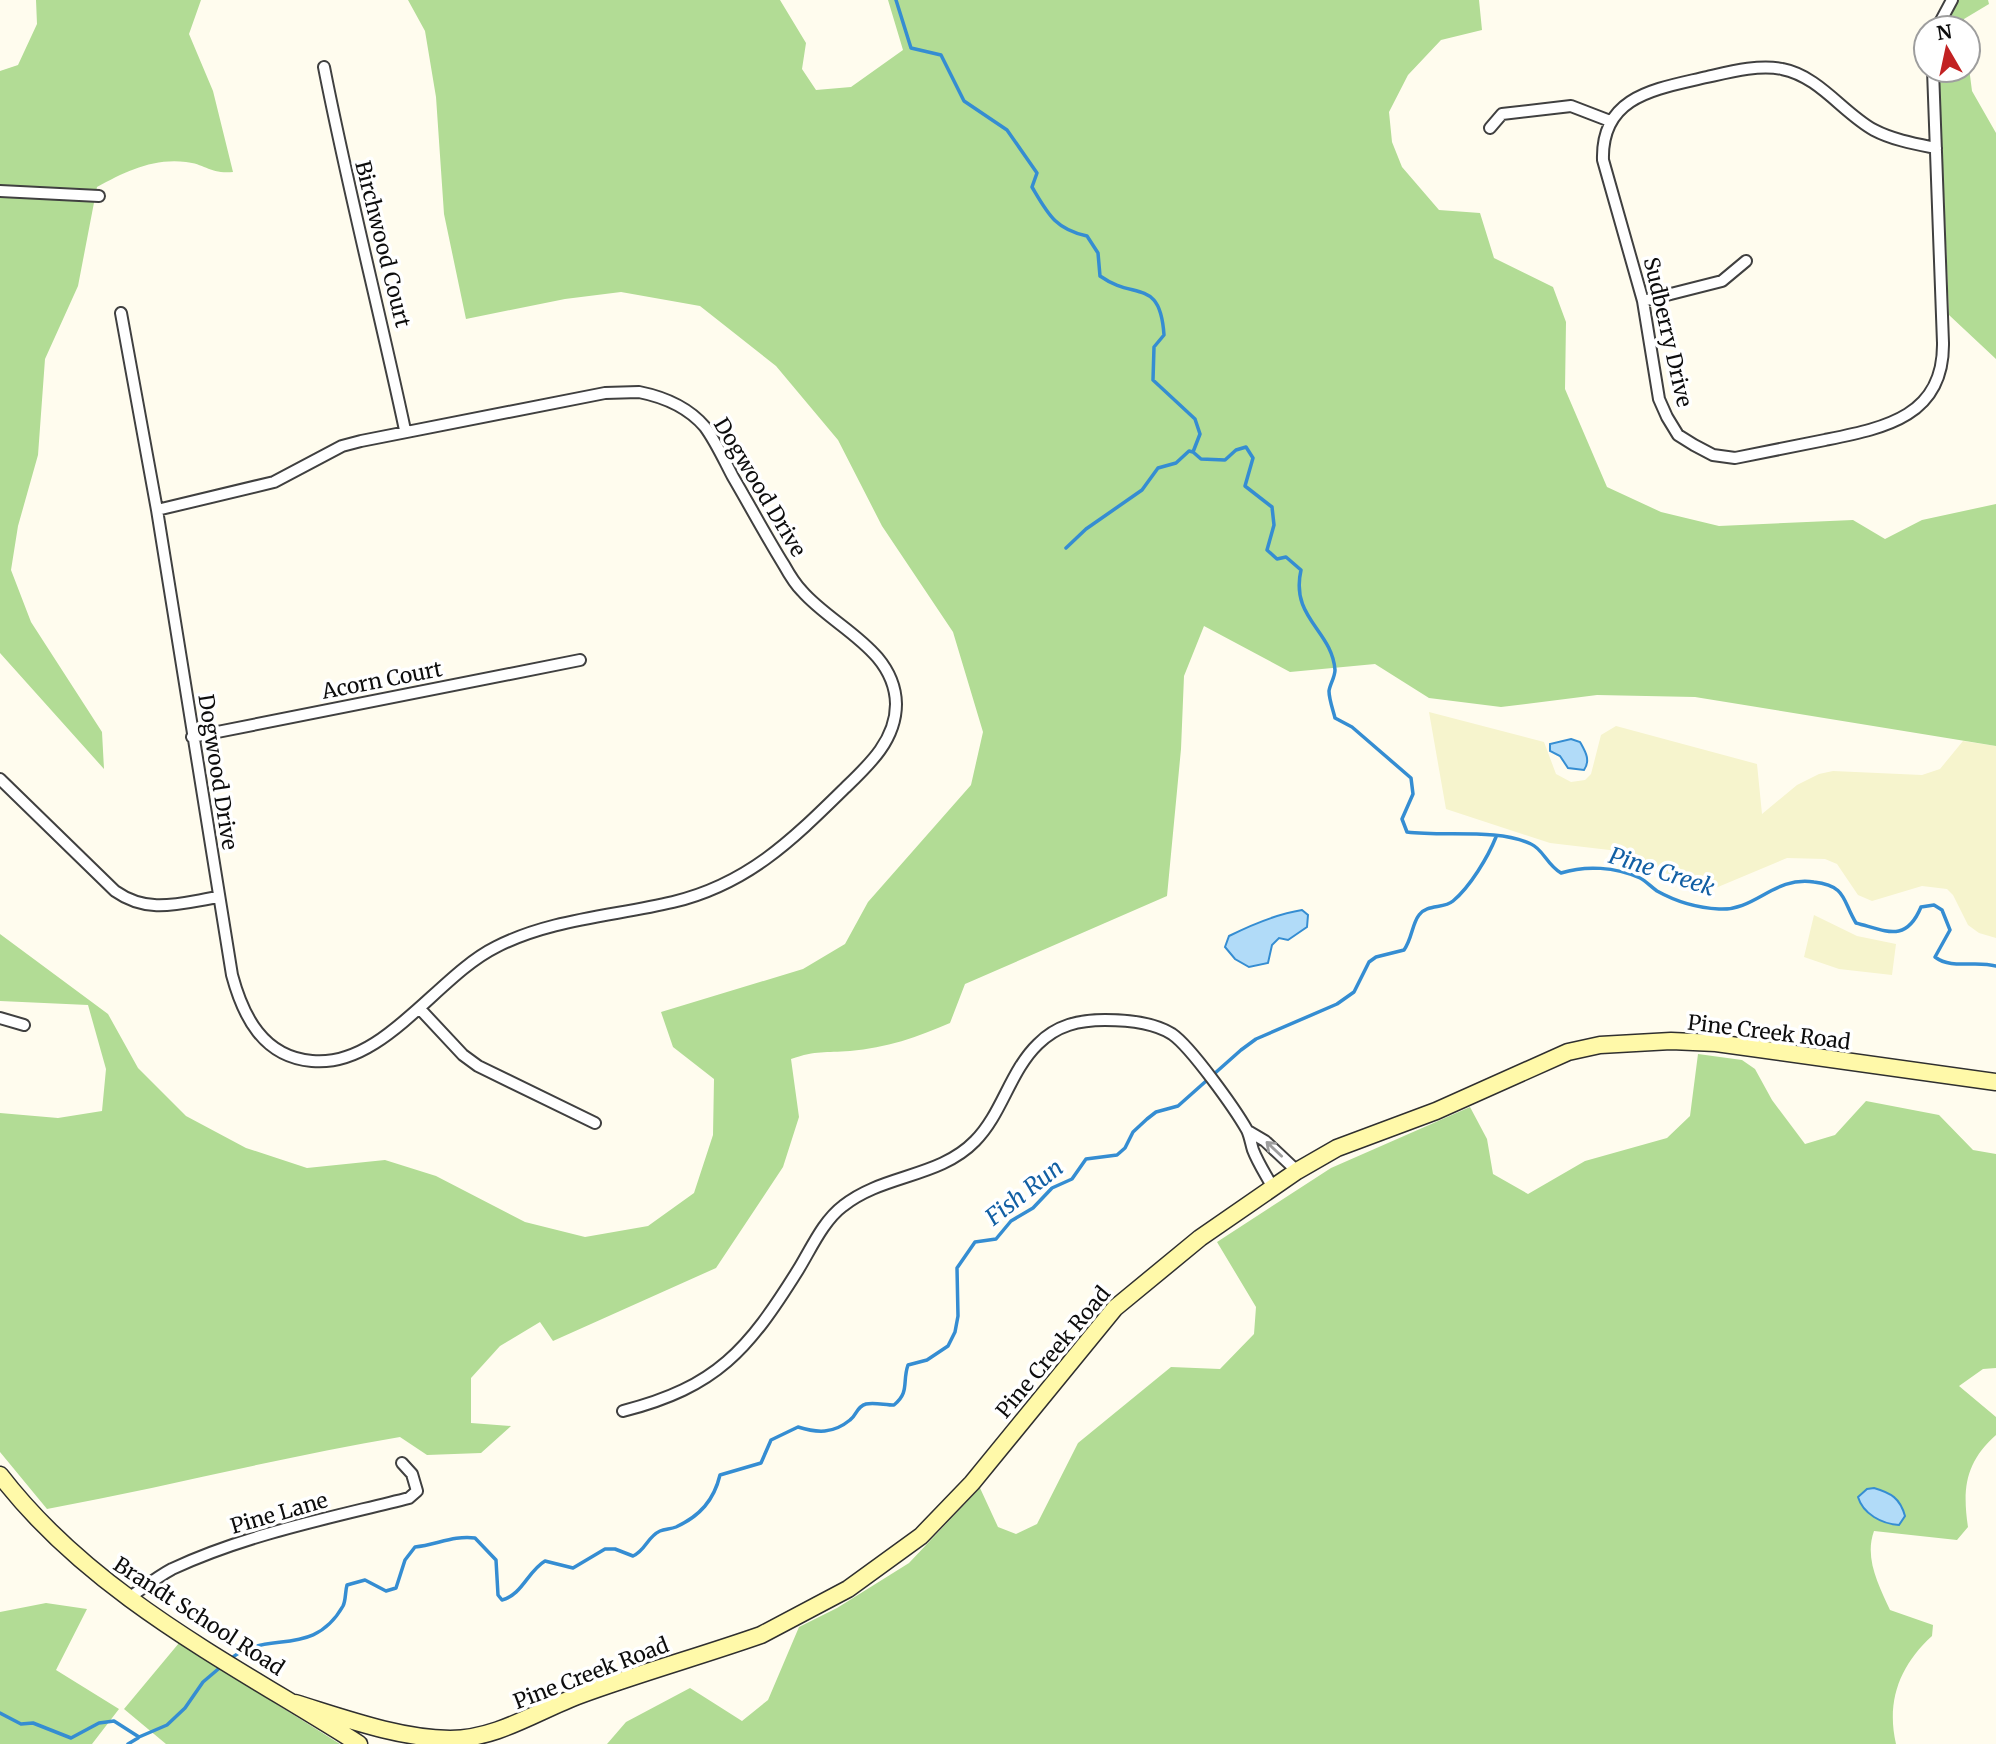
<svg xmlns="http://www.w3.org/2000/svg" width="1996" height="1744" font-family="Merriweather,serif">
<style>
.farmland{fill:#f6f4cd}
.forest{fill:#b2dc95}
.water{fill:#b1dbf8;stroke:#358dd2;stroke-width:2}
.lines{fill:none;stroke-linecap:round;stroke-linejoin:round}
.stream{stroke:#358dd2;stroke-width:3.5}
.street-casing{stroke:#404040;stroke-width:14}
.secondary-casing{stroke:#2f2f2f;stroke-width:19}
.street{stroke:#fff;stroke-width:10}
.secondary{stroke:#fff9a9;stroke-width:16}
.oneway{stroke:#9e9e9e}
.labels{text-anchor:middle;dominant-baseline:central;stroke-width:7;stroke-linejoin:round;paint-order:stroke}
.street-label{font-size:21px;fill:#0d0d0d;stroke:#fff}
.water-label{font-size:23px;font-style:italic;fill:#125fa4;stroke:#fff}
</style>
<rect width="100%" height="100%" fill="#fffcee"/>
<path class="farmland" d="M 1429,712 L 1544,742 L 1556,774 L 1571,782 L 1585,780 L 1591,774 L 1601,735 L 1616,726 L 1757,764 L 1762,814 L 1797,785 L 1819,774 L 1833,771 L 1922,775 L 1940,769 L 1963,741 L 1996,746 L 1996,938 L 1979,933 L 1968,925 L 1953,895 L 1947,889 L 1922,886 L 1872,901 L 1858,895 L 1837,864 L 1825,859 L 1787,858 L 1706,892 L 1618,851 L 1550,843 L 1446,809 Z
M 1814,915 L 1857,936 L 1896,944 L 1892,975 L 1839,969 L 1804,957 Z"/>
<path class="forest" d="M 36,0 L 201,0 L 189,34 L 213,91 L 233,172 C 210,174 205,164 186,162 C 152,158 125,172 97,187 L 78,286 L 45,359 L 38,455 L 18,526 L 11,570 L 31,622 L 102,732 L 104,769 L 0,653 L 0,71 L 18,65 L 37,24 Z
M 408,0 L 780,0 L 806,43 L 802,69 L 816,90 L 851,87 L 903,50 L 888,0 L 1479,0 L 1482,30 L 1441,40 L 1408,75 L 1389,112 L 1392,142 L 1402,167 L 1439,210 L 1480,213 L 1494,258 L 1553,287 L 1566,322 L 1565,389 L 1607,487 L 1661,512 L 1719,526 L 1853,520 L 1885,539 L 1922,520 L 1996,504 L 1996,746 L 1695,697 L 1597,695 L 1501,707 L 1429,698 L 1375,664 L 1290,672 L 1204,626 L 1184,676 L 1181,749 L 1167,896 L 965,984 L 950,1023 C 918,1037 886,1048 850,1051 C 825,1053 817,1050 791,1059 L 799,1117 L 783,1167 L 716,1268 L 553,1341 L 540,1322 L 500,1346 L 471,1378 L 471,1423 L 511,1426 L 481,1453 L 427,1455 L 400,1437 C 281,1457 165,1487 47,1509 L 0,1452 L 0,1113 L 58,1118 L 102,1111 L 106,1069 L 88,1005 L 0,1001 L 0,934 L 108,1014 L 138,1068 L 186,1116 L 246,1148 L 307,1168 L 385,1160 L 436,1176 L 525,1222 L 585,1237 L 648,1226 L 694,1193 L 713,1135 L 714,1079 L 673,1047 L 661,1012 L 803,969 L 845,944 L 868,902 L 971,785 L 983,732 L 953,632 L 882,526 L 838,440 L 776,366 L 700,306 L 621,292 L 565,299 L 466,319 L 444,214 L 436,97 L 425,31 Z
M 1958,0 L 1988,0 L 1989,4 L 1964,19 L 1964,28 L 1943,28 Z
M 1968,60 L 1972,91 L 1996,133 L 1996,359 L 1949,315 L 1939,72 L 1968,70 Z
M 1698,1054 L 1742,1060 L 1755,1069 L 1772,1100 L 1805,1144 L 1835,1135 L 1866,1101 L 1939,1115 L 1973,1150 L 1996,1154 L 1996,1368 L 1983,1369 L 1959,1386 L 1996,1417 L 1996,1435 C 1966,1462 1962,1487 1968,1527 L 1957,1540 L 1874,1531 C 1864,1558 1879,1586 1890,1610 L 1933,1625 L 1932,1636 C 1900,1665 1886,1701 1896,1744 L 607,1744 L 626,1722 L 690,1688 L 742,1721 L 768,1700 L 799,1627 L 837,1608 L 909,1563 L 980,1488 L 998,1527 L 1016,1534 L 1037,1524 L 1078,1443 L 1171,1367 L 1220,1369 L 1254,1334 L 1256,1307 L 1217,1242 L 1331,1168 L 1470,1107 L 1487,1139 L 1493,1174 L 1528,1194 L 1585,1161 L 1667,1138 L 1690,1116 Z
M 46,1603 L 87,1609 L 56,1670 L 119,1709 L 92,1744 L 0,1744 L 0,1612 Z
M 179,1643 L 340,1744 L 166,1744 L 124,1709 Z"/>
<path class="water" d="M 1571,739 L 1580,742 C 1585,751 1591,760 1584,770 L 1568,768 L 1560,756 L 1550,751 L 1550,744 Z
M 1302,910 L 1308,915 L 1307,927 L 1288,940 L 1279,938 L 1272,945 L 1268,963 L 1249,967 L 1235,959 L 1225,947 L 1229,936 C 1253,924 1277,914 1302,910 Z
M 1874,1488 C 1891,1493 1900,1498 1905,1516 L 1899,1525 C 1882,1524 1863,1514 1858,1497 L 1867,1489 Z"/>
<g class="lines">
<path class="stream" d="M 896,0 L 911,48 L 941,55 L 964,101 L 1007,130 L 1037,173 L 1032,187 C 1048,214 1055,229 1087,236 L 1098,253 L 1100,276 C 1135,301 1160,277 1164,335 L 1154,347 L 1153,380 L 1195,419 L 1200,434 L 1193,452 L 1201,459 L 1225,460 L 1236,450 L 1246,447 L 1253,458 L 1245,486 L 1272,507 L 1274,525 L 1267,550 L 1277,559 L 1286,557 L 1301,570 C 1290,618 1332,630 1335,670 C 1335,677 1330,684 1329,691 C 1329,699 1333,710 1335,718 L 1352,727 L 1411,778 L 1413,794 L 1402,819 L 1407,832 C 1444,837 1497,828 1531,844 C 1543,849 1547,865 1561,873 C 1586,865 1615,867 1640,878 C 1646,881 1651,887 1657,891 C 1675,901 1698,908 1719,909 C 1756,911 1773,876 1814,882 C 1847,886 1842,900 1856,923 C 1887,931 1906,943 1921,907 L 1934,905 L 1942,910 L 1950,930 L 1935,957 C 1952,970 1975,960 1996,966
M 1066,548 L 1086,529 L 1142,490 L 1158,468 L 1176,463 L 1189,451 L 1193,452
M 229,1660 C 266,1628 312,1660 343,1606 C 346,1600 345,1592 347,1585 L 365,1580 L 386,1591 L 396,1588 L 405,1560 L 415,1547 C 436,1545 454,1535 475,1538 L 496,1560 L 498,1595 L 502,1600 C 522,1595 528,1571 545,1561 L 573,1568 L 605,1549 L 615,1549 L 633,1556 C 646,1550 647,1537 660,1531 C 665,1529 671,1529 676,1527 C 700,1516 714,1500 720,1475 L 761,1463 L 771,1440 L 798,1427 C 817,1433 833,1434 850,1420 C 857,1415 856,1407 866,1404 C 874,1402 885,1405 894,1405 C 910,1392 902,1382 908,1365 L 927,1360 L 948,1346 L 955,1332 L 958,1316 L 957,1268 L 975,1242 L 996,1239 L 1011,1221 L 1033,1208 L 1052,1188 L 1072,1179 L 1086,1159 L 1117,1155 L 1125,1148 L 1133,1132 L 1147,1119 L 1156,1112 L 1178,1106 L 1241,1050 L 1256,1039 L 1337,1004 L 1354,992 L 1369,962 L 1376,957 L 1404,950 C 1412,939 1412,924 1419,915 C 1427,904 1444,909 1453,901 C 1470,887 1488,857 1496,837
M 0,1713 L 21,1724 L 33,1723 L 71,1738 L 99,1723 L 114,1721 L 139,1737 L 167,1725 L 185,1708 L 203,1682 L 223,1665
M 128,1744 L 138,1738"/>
<defs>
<path id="street" d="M 1937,28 L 1952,0
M 324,67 C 348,189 379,309 405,430
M 1933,70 L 1943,343 C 1944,417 1884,428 1825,440 C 1795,446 1765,452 1735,458 L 1713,455 L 1694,445 L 1678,435 L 1667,417 L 1659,399 L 1643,301 L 1603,160 C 1601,95 1657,89 1707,77 C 1729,72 1759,64 1782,69 C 1819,76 1843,113 1874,130 C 1893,140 1916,144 1936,148
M 1490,128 L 1502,114 L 1571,106 L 1610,121
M 0,191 L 99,196
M 1643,301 L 1722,281 L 1746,261
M 121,313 L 157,510
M 639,392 C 664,397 688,407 705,427 C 716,442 724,460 733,477 C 750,506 766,536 784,565 C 789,574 795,584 802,591 C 833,627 895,649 896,704 C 896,740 869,765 845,788 C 792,840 748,884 673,902 C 614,916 550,919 496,947 C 437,976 383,1068 312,1061 C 263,1057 243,1016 232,975 L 157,510 L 274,482 L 342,446 L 361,441 L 605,393 Z
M 192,737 L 580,660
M 0,779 L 115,891 C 149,915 180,903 219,897
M 420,1009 L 463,1055 L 478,1066 L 595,1123
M 0,1018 L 24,1025
M 1248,1131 L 1265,1141 L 1297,1171
M 623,1411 C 717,1387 748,1350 798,1270 C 811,1249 823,1221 843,1206 C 883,1174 939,1178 975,1141 C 1002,1114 1010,1071 1038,1044 C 1057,1025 1079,1020 1105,1020 C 1127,1020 1153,1022 1172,1034 C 1191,1047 1235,1109 1247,1130 C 1250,1136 1251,1144 1253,1150 C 1258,1163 1266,1175 1273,1188
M 127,1599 C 142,1589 157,1577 172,1569 C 247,1534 330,1518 409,1498 L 417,1491 L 412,1474 L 402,1463"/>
<path id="secondary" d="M 0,1475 C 93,1596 233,1664 359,1744
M 295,1703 C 344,1718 398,1738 450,1739 C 497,1739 537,1711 580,1695 C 640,1673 701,1656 761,1635 L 848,1589 L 921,1536 L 972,1483 L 1115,1308 L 1200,1238 L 1297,1171 L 1337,1148 L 1436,1111 L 1568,1052 L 1600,1045 L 1671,1041 L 1716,1043 L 1996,1082"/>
</defs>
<use href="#street" class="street-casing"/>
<use href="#secondary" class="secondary-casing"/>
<use href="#street" class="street"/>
<use href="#secondary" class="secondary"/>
</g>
<defs><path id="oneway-shaft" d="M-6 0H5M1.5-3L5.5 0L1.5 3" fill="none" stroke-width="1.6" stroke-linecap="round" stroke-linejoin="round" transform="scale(1.75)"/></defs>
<use class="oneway" href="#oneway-shaft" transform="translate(1274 1149) rotate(-137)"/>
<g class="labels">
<g class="street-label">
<text transform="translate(383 244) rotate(76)">Birchwood Court</text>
<text transform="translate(1668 332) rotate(77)">Sudberry Drive</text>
<text transform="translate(760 487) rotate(59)">Dogwood Drive</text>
<text transform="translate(382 680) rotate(-11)">Acorn Court</text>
<text transform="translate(218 772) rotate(81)">Dogwood Drive</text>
<text transform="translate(1769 1032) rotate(7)">Pine Creek Road</text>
<text transform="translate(1053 1352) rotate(-50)">Pine Creek Road</text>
<text transform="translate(279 1513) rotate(-16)">Pine Lane</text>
<text transform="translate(199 1616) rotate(33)">Brandt School Road</text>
<text transform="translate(591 1673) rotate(-21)">Pine Creek Road</text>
</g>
<g class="water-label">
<text transform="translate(1662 871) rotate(18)">Pine Creek</text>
<text transform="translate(1024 1192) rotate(-38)">Fish Run</text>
</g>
</g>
<g transform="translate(1947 49) rotate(351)"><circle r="33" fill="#ffffff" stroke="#9e9e9e" stroke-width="2"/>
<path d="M0-5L12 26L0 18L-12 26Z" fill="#c22122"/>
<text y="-10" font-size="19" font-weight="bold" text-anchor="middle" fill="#0d0d0d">N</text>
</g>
</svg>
